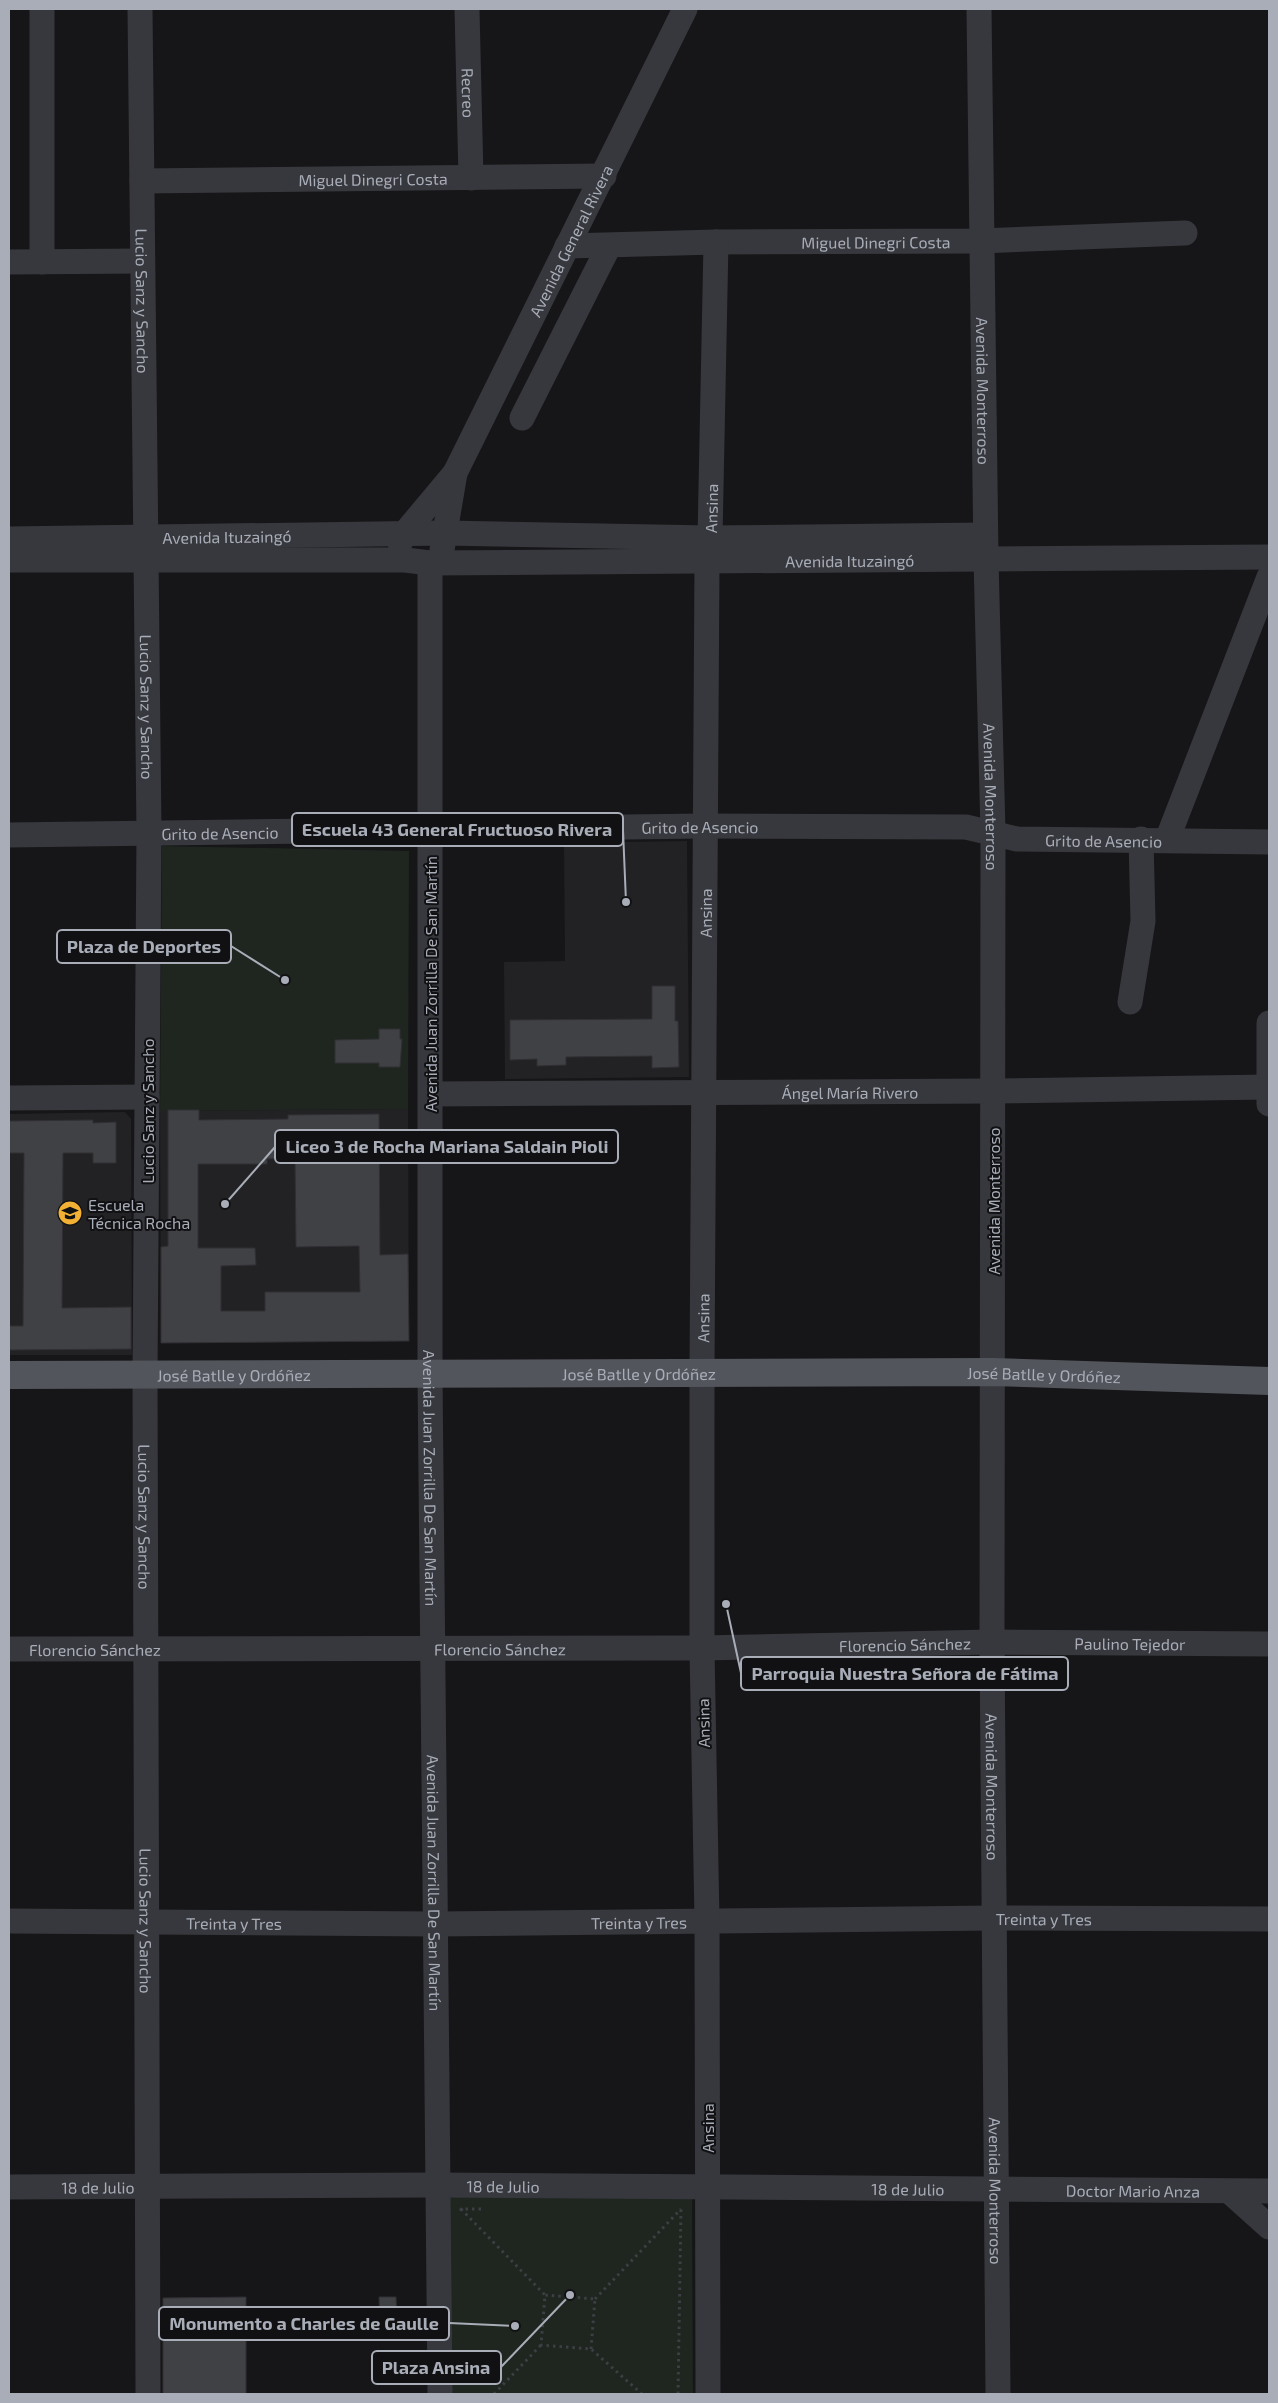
<svg xmlns="http://www.w3.org/2000/svg" width="1278" height="2403" font-family="'Exo 2',sans-serif">
<style>
.built{fill:#222225}
.green{fill:#1e261f}
.building{fill:#404145;stroke:#303034;fill-rule:evenodd}
.lines{fill:none;stroke-linecap:round;stroke-linejoin:round}
.path{stroke:#3d3f44;stroke-width:3;stroke-dasharray:2.5 4;stroke-linecap:butt}
.minor{stroke:#37383d;stroke-width:25}
.major{stroke:#53555c;stroke-width:28}
.labels{text-anchor:middle;dominant-baseline:central;stroke-width:4;stroke-linejoin:round;paint-order:stroke}
.street-label{font-size:16px;fill:#a8adb8;stroke:#111113}
.poi-label{font-size:16px;fill:#a8adb8;stroke:#111113;text-anchor:start}
.leader{fill:none;stroke:#a8adb8;stroke-width:2}
.callout-dot{fill:#a8adb8;stroke:#111113;stroke-width:2}
.callout{fill:#111113;stroke:#a8adb8;stroke-width:2}
.callout-label{font-size:18px;text-anchor:middle;font-weight:bold;fill:#a8adb8}
</style>
<rect width="100%" height="100%" fill="#161618"/>
<path class="built" d="M 687,841 L 689,1077 L 505,1079 L 504,962 L 565,961 L 564,843 Z
M 408,1109 L 409,1341 L 161,1343 L 160,1111 Z
M 125,1112 L 131,1119 L 132,1355 L 9,1355 L 9,1114 Z"/>
<path class="green" d="M 162,846 L 409,851 L 408,1109 L 160,1111 Z
M 447,2194 L 692,2196 L 693,2394 L 450,2394 Z"/>
<path class="building" d="M 652,986 L 675,986 L 675,1021 L 678,1021 L 679,1067 L 652,1068 L 652,1056 L 566,1057 L 566,1065 L 537,1066 L 537,1059 L 510,1060 L 510,1020 L 652,1019 Z
M 379,1029 L 400,1029 L 400,1039 L 402,1039 L 400,1067 L 379,1067 L 379,1063 L 335,1063 L 335,1040 L 379,1039 Z
M 168,1110 L 199,1110 L 199,1120 L 288,1119 L 288,1115 L 379,1114 L 380,1255 L 408,1254 L 409,1341 L 161,1343 L 161,1247 L 168,1246 ZM 295,1158 L 296,1247 L 359,1246 L 360,1292 L 265,1292 L 265,1311 L 221,1311 L 221,1266 L 256,1265 L 255,1248 L 198,1248 L 198,1164 L 267,1164 L 267,1159 Z
M 93,1120 L 93,1123 L 116,1122 L 116,1163 L 93,1163 L 93,1153 L 63,1153 L 62,1308 L 131,1307 L 131,1349 L 9,1350 L 9,1326 L 23,1326 L 24,1153 L 9,1153 L 9,1121 Z
M 246,2297 L 246,2394 L 163,2394 L 163,2298 Z
M 379,2297 L 396,2297 L 397,2326 L 380,2326 Z"/>
<g class="lines">
<path class="path" d="M 461,2209 L 545,2295
M 461,2211 L 461,2209 L 485,2209
M 595,2299 L 681,2209
M 591,2349 L 595,2299 L 545,2295 L 541,2345 L 591,2349 L 642,2394
M 494,2394 L 541,2345
M 678,2394 L 681,2209 L 679,2209"/>
<g class="minor">
<path id="s1" d="M 140,9 L 149,833 L 145,1373 L 148,2394"/>
<path id="s2" d="M 467,9 L 471,178"/>
<path id="s3" d="M 979,9 L 986,560 L 993,833 L 992,1642 L 998,2394"/>
<path id="s4" d="M 142,181 L 604,176"/>
<path id="s5" d="M 567,246 L 716,242 L 980,241 L 1185,233"/>
<path d="M 9,262 L 142,261"/>
<path d="M 42,262 L 42,9"/>
<path d="M 522,418 L 609,246"/>
<path id="s6" d="M 9,539 L 445,533 L 710,538 L 985,535"/>
<path id="s7" d="M 400,543 L 404,534 L 455,473 L 685,9"/>
<path d="M 442,550 L 455,473"/>
<path id="s8" d="M 9,560 L 405,560 L 430,563 L 1269,557"/>
<path id="s9" d="M 430,563 L 430,1373 L 440,2394"/>
<path id="s10" d="M 9,835 L 704,826 L 966,827 L 1017,839 L 1269,842"/>
<path d="M 1167,840 L 1269,577"/>
<path d="M 1130,1002 L 1143,921 L 1141,839"/>
<path d="M 1269,1023 L 1269,1104"/>
<path id="s11" d="M 431,1094 L 993,1091 L 1269,1087"/>
<path d="M 9,1098 L 147,1097"/>
<path id="s12" d="M 9,1649 L 702,1648 L 992,1642 L 1269,1644"/>
<path id="s13" d="M 9,1921 L 437,1924 L 995,1918 L 1269,1919"/>
<path id="s14" d="M 9,2187 L 438,2185 L 1269,2191"/>
<path d="M 1230,2192 L 1269,2227"/>
<path id="s15" d="M 708,2394 L 707,1921 L 702,1648 L 702,1371 L 707,562 L 710,538 L 716,242"/>
</g>
<path class="major" id="s16" d="M 9,1375 L 992,1372 L 1269,1381"/>
</g>
<defs>
<symbol id="school-disc" viewBox="-11 -11 22 22"><circle r="9.5" fill="#f2b134" stroke="#111113"/><path d="M0-5L7-2L0 1L-7-2ZM-4 1L0 2.5L4 1V4Q0 6-4 4Z" fill="#111"/></symbol>
</defs>
<g fill-rule="evenodd">
<use href="#school-disc" x="56" y="1199" width="28" height="28"/>
</g>
<g class="labels">
<g class="street-label">
<text stroke="none"><textPath href="#s2" startOffset="84">Recreo</textPath></text>
<text stroke="none"><textPath href="#s4" startOffset="231">Miguel Dinegri Costa</textPath></text>
<text stroke="none"><textPath href="#s7" startOffset="349">Avenida General Rivera</textPath></text>
<text stroke="none"><textPath href="#s5" startOffset="309">Miguel Dinegri Costa</textPath></text>
<text stroke="none"><textPath href="#s1" startOffset="292">Lucio Sanz y Sancho</textPath></text>
<text stroke="none"><textPath href="#s3" startOffset="382">Avenida Monterroso</textPath></text>
<text stroke="none"><textPath href="#s15" startOffset="1886">Ansina</textPath></text>
<text stroke="none"><textPath href="#s6" startOffset="218">Avenida Ituzaingó</textPath></text>
<text stroke="none"><textPath href="#s8" startOffset="841">Avenida Ituzaingó</textPath></text>
<text stroke="none"><textPath href="#s1" startOffset="698">Lucio Sanz y Sancho</textPath></text>
<text stroke="none"><textPath href="#s3" startOffset="788">Avenida Monterroso</textPath></text>
<text stroke="none"><textPath href="#s10" startOffset="691">Grito de Asencio</textPath></text>
<text stroke="none"><textPath href="#s10" startOffset="211">Grito de Asencio</textPath></text>
<text stroke="none"><textPath href="#s10" startOffset="1096">Grito de Asencio</textPath></text>
<text stroke="none"><textPath href="#s15" startOffset="1481">Ansina</textPath></text>
<text transform="translate(430 984) rotate(-90)">Avenida Juan Zorrilla De San Martín</text>
<text stroke="none"><textPath href="#s11" startOffset="419">Ángel María Rivero</textPath></text>
<text transform="translate(147 1111) rotate(-90)">Lucio Sanz y Sancho</text>
<text transform="translate(993 1201) rotate(-90)">Avenida Monterroso</text>
<text stroke="none"><textPath href="#s15" startOffset="1076">Ansina</textPath></text>
<text stroke="none"><textPath href="#s16" startOffset="630">José Batlle y Ordóñez</textPath></text>
<text stroke="none"><textPath href="#s16" startOffset="225">José Batlle y Ordóñez</textPath></text>
<text stroke="none"><textPath href="#s16" startOffset="1035">José Batlle y Ordóñez</textPath></text>
<text stroke="none"><textPath href="#s9" startOffset="915">Avenida Juan Zorrilla De San Martín</textPath></text>
<text stroke="none"><textPath href="#s1" startOffset="1508">Lucio Sanz y Sancho</textPath></text>
<text stroke="none"><textPath href="#s12" startOffset="1121">Paulino Tejedor</textPath></text>
<text stroke="none"><textPath href="#s12" startOffset="896">Florencio Sánchez</textPath></text>
<text stroke="none"><textPath href="#s12" startOffset="86">Florencio Sánchez</textPath></text>
<text stroke="none"><textPath href="#s12" startOffset="491">Florencio Sánchez</textPath></text>
<text transform="translate(703 1723) rotate(-91)">Ansina</text>
<text stroke="none"><textPath href="#s3" startOffset="1778">Avenida Monterroso</textPath></text>
<text stroke="none"><textPath href="#s9" startOffset="1320">Avenida Juan Zorrilla De San Martín</textPath></text>
<text stroke="none"><textPath href="#s13" startOffset="1035">Treinta y Tres</textPath></text>
<text stroke="none"><textPath href="#s1" startOffset="1912">Lucio Sanz y Sancho</textPath></text>
<text stroke="none"><textPath href="#s13" startOffset="630">Treinta y Tres</textPath></text>
<text stroke="none"><textPath href="#s13" startOffset="225">Treinta y Tres</textPath></text>
<text transform="translate(707 2128) rotate(-90)">Ansina</text>
<text stroke="none"><textPath href="#s14" startOffset="494">18 de Julio</textPath></text>
<text stroke="none"><textPath href="#s14" startOffset="89">18 de Julio</textPath></text>
<text stroke="none"><textPath href="#s14" startOffset="899">18 de Julio</textPath></text>
<text stroke="none"><textPath href="#s3" startOffset="2182">Avenida Monterroso</textPath></text>
<text stroke="none"><textPath href="#s14" startOffset="1124">Doctor Mario Anza</textPath></text>
</g>
<g class="poi-label">
<text x="88" y="1204">Escuela<tspan x="88" dy="18">Técnica Rocha</tspan></text>
</g>
</g>
<path class="leader" d="M626 902L623 830M285 980L231 946M225 1204L275 1147M726 1604L741 1673M515 2326L449 2323M570 2295L501 2367"/>
<g class="callout-dot">
<circle cx="626" cy="902" r="5"/>
<circle cx="285" cy="980" r="5"/>
<circle cx="225" cy="1204" r="5"/>
<circle cx="726" cy="1604" r="5"/>
<circle cx="515" cy="2326" r="5"/>
<circle cx="570" cy="2295" r="5"/>
</g>
<g class="callout">
<rect x="292" y="813" width="331" height="33" rx="5"/>
<rect x="57" y="930" width="174" height="33" rx="5"/>
<rect x="275" y="1130" width="343" height="33" rx="5"/>
<rect x="741" y="1657" width="327" height="33" rx="5"/>
<rect x="159" y="2307" width="290" height="33" rx="5"/>
<rect x="372" y="2351" width="129" height="33" rx="5"/>
</g>
<g class="callout-label">
<text x="457" y="836">Escuela 43 General Fructuoso Rivera</text>
<text x="144" y="953">Plaza de Deportes</text>
<text x="447" y="1153">Liceo 3 de Rocha Mariana Saldain Pioli</text>
<text x="905" y="1680">Parroquia Nuestra Señora de Fátima</text>
<text x="304" y="2330">Monumento a Charles de Gaulle</text>
<text x="436" y="2374">Plaza Ansina</text>
</g>
<rect width="1278" height="2403" fill="none" stroke="#a8adb8" stroke-width="20"/>
</svg>
